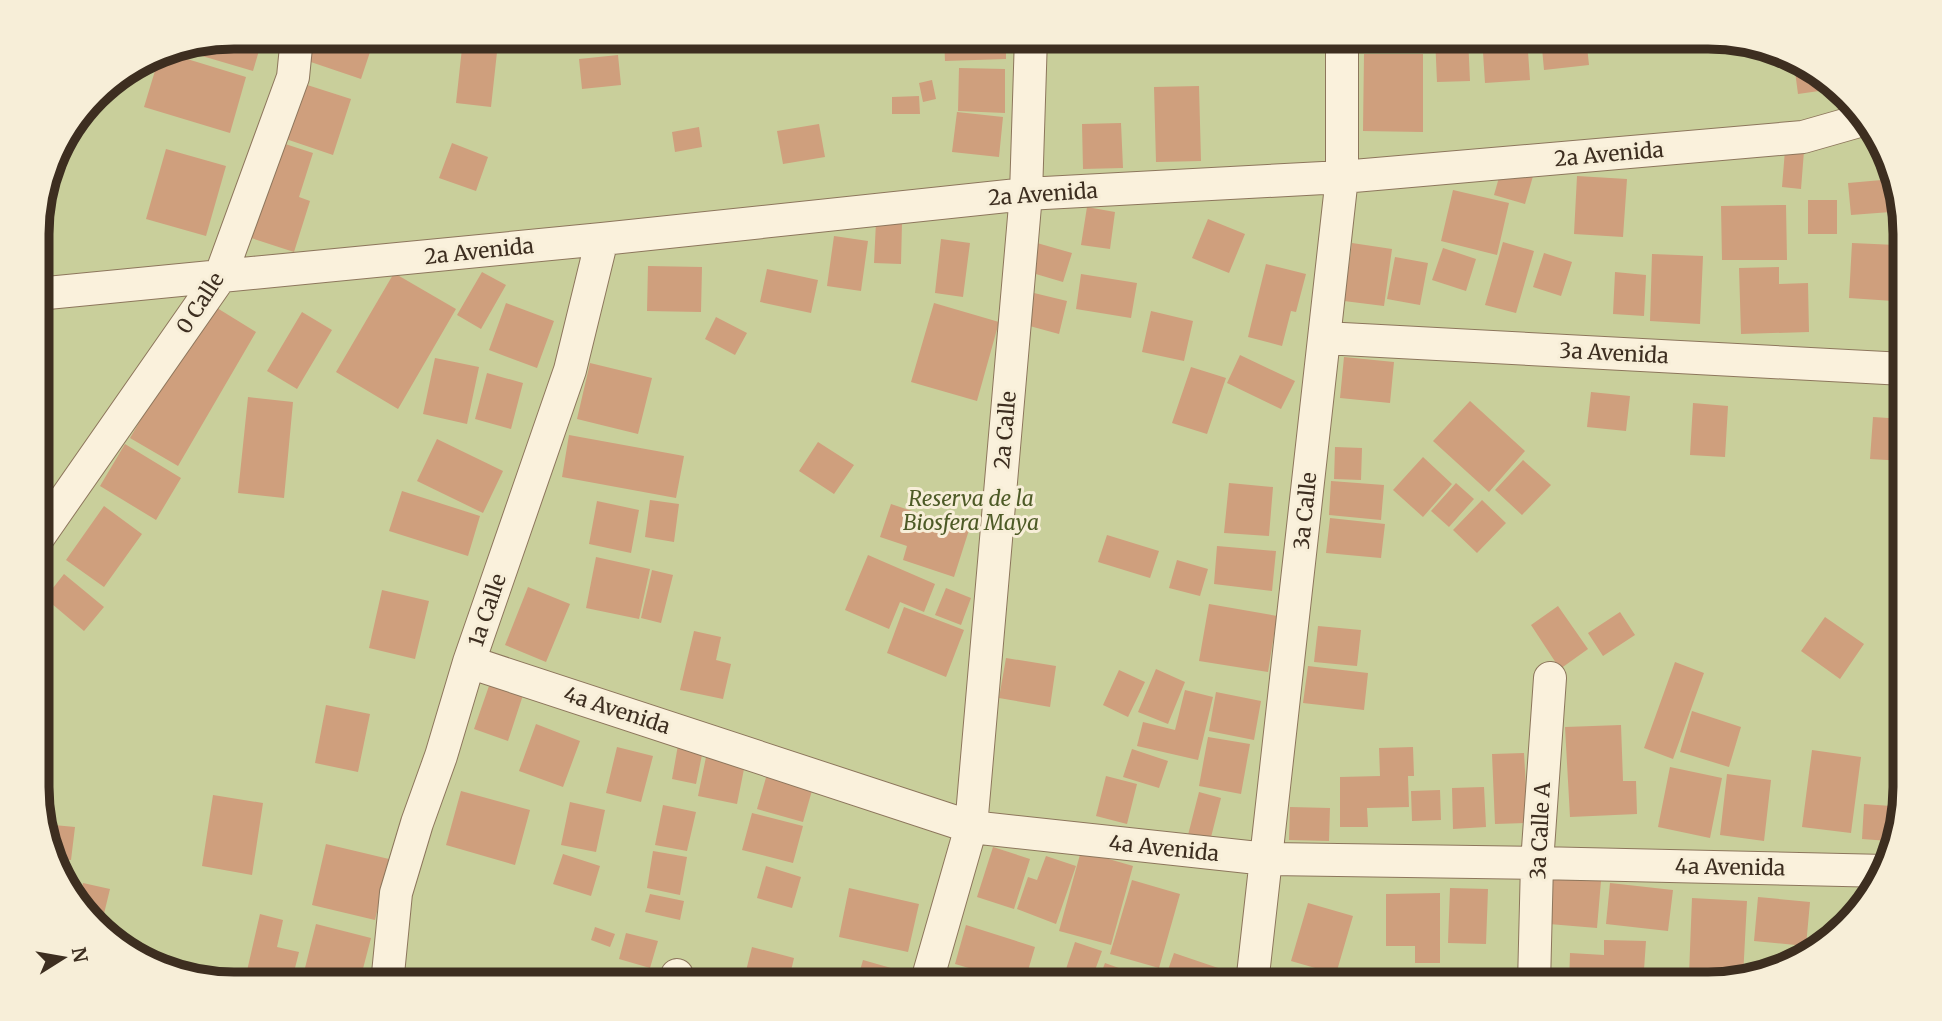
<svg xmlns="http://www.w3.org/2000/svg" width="1942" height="1021" font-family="Merriweather,serif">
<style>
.green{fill:#c9cf9b}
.building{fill:#cf9f7d}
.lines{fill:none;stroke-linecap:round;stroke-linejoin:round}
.minor-casing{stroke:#8d765c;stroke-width:34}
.minor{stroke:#faf1dc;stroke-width:32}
.labels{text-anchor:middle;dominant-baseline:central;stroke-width:6;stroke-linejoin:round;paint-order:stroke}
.street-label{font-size:21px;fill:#3d2e20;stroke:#f7eed8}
.park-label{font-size:21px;font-style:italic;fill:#4d5a26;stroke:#f7eed8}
.rim{fill:none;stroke:#3d2e20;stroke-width:9}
</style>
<rect width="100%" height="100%" fill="#f0e4c8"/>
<path class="green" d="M 234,37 L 1708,37 L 1796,57 L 1872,124 L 1904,208 L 1905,788 L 1885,875 L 1817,951 L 1721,984 L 234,984 L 146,964 L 77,907 L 38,814 L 37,220 L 57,146 L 104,86 L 159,52 Z"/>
<path class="building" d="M 234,37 L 263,37 L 253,71 L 175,48 Z
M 305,37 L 375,37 L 361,79 L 299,58 Z
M 944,37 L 1006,37 L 1006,59 L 945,61 Z
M 1103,37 L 1125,37 L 1124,53 L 1102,52 Z
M 1435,37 L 1468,37 L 1470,81 L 1437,82 Z
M 1482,37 L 1527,37 L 1530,80 L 1485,83 Z
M 1541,37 L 1586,37 L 1589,65 L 1544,70 Z
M 463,39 L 498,43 L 491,107 L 456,103 Z
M 161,51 L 246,77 L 230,133 L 144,107 Z
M 1364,54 L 1423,54 L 1423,132 L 1363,131 Z
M 618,55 L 621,85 L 582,89 L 579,59 Z
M 1793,56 L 1796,57 L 1833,89 L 1798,94 Z
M 959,68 L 1005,69 L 1005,113 L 958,111 Z
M 932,80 L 936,99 L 923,102 L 919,83 Z
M 301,83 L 351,99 L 333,155 L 283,138 Z
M 1199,86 L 1201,161 L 1156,162 L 1154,87 Z
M 919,96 L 920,114 L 892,114 L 892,97 Z
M 957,112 L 1003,117 L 999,157 L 952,152 Z
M 1121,123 L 1123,168 L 1083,169 L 1082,124 Z
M 819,124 L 825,157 L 783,164 L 777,131 Z
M 699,127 L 702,147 L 675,152 L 672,132 Z
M 279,142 L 313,153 L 299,197 L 310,201 L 294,252 L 248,237 Z
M 452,143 L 488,157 L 476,191 L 439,178 Z
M 166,149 L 226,166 L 206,236 L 146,219 Z
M 1785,150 L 1804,151 L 1801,189 L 1782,187 Z
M 1502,167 L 1533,176 L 1525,204 L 1494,195 Z
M 1577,176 L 1627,179 L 1623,237 L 1574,234 Z
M 1893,179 L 1904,211 L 1851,215 L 1848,183 Z
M 1453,190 L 1509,203 L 1497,255 L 1441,241 Z
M 1808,200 L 1837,200 L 1837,234 L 1808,234 Z
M 1786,205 L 1787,260 L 1722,260 L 1721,206 Z
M 1087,207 L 1115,212 L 1110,249 L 1081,245 Z
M 1208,219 L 1245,234 L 1229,273 L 1192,258 Z
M 876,222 L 902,223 L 901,264 L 874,263 Z
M 834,236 L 868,241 L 861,291 L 827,286 Z
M 941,239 L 970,243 L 963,297 L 935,293 Z
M 1503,242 L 1534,251 L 1516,313 L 1485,305 Z
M 1037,243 L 1072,253 L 1063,282 L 1029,272 Z
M 1352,243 L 1392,249 L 1384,306 L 1344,301 Z
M 1852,243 L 1896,245 L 1893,301 L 1849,298 Z
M 1443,248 L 1476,259 L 1466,291 L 1432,280 Z
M 1544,253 L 1572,262 L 1561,296 L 1533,287 Z
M 1652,254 L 1703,256 L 1700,324 L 1650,321 Z
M 1395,257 L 1428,263 L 1420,305 L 1387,299 Z
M 1266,264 L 1306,274 L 1296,312 L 1291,311 L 1282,346 L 1248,337 Z
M 648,266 L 702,267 L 701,312 L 647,311 Z
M 1779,267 L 1779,284 L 1808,283 L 1809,332 L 1741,334 L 1739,268 Z
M 767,269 L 818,280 L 811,313 L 760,302 Z
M 482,272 L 506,285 L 481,329 L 457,315 Z
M 1615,272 L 1646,275 L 1644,316 L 1613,314 Z
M 394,273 L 456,309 L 398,409 L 336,372 Z
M 1081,274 L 1137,283 L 1131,318 L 1076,309 Z
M 1034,293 L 1067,301 L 1059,334 L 1026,325 Z
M 209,303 L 256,332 L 178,466 L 130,438 Z
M 506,303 L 554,321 L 537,368 L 489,350 Z
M 934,303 L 999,322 L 977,401 L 911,382 Z
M 1151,311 L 1193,321 L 1184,361 L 1142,352 Z
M 302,312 L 332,330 L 297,389 L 267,371 Z
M 716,317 L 747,333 L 735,355 L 705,339 Z
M 1240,355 L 1295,381 L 1281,409 L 1227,383 Z
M 1344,357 L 1394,362 L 1390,403 L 1340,398 Z
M 435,358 L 479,367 L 467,424 L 423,414 Z
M 590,363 L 652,378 L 638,434 L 577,419 Z
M 1191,367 L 1226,378 L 1207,434 L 1172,423 Z
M 487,373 L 523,383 L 511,429 L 475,419 Z
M 1591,392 L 1630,396 L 1626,431 L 1587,427 Z
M 248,397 L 293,402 L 284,498 L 238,493 Z
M 1470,401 L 1525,451 L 1489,492 L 1433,441 Z
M 1693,403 L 1728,406 L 1725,457 L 1690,455 Z
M 1873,417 L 1904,419 L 1904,461 L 1870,459 Z
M 569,435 L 684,456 L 676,498 L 562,477 Z
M 437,439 L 503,471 L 483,513 L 417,481 Z
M 818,442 L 854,465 L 834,494 L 799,471 Z
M 125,444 L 181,478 L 156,520 L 100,486 Z
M 1335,447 L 1362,448 L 1361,480 L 1334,479 Z
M 1423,457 L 1452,484 L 1423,517 L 1393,490 Z
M 1523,460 L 1551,485 L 1522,515 L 1495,490 Z
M 1331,481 L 1384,485 L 1381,520 L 1329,515 Z
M 1229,483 L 1273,487 L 1269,536 L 1224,533 Z
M 1456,483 L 1474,499 L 1449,527 L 1431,511 Z
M 402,491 L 480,516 L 468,556 L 389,531 Z
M 650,500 L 679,504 L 674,542 L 645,537 Z
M 1482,500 L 1506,523 L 1477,553 L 1453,530 Z
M 597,501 L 639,510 L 631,553 L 589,544 Z
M 891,504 L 969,530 L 954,577 L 903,560 L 907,546 L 880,537 Z
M 104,506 L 142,534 L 104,587 L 66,560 Z
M 1330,518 L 1385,524 L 1381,558 L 1326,553 Z
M 1107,535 L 1159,551 L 1150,578 L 1098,562 Z
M 1217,546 L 1276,551 L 1272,591 L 1214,584 Z
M 868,555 L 935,584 L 924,612 L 900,602 L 889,629 L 845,610 Z
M 596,557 L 650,569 L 639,619 L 586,608 Z
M 1177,560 L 1208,569 L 1200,596 L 1169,588 Z
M 652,570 L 673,575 L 661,623 L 641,618 Z
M 64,574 L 104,607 L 84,631 L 45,598 Z
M 1892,582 L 1905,583 L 1905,632 L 1891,632 Z
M 528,587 L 570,604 L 546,662 L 505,645 Z
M 946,588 L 971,598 L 961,625 L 935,615 Z
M 382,590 L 429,601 L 415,659 L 369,648 Z
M 1209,604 L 1277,616 L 1268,672 L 1199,661 Z
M 1558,606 L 1588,649 L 1560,669 L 1531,625 Z
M 904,607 L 964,630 L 946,677 L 887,653 Z
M 1620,612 L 1635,635 L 1603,656 L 1588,633 Z
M 1825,617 L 1864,644 L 1840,679 L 1801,651 Z
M 1318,626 L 1361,630 L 1357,666 L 1314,662 Z
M 694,631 L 721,637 L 716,660 L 731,664 L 723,699 L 680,690 Z
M 1891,638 L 1905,639 L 1905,679 L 1890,679 Z
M 1006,658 L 1056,666 L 1050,707 L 999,698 Z
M 1675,662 L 1704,673 L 1673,759 L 1644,748 Z
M 1308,666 L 1368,673 L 1364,710 L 1303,703 Z
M 1156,669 L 1185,682 L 1168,724 L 1138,712 Z
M 1119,670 L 1145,682 L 1128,717 L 1103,705 Z
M 490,683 L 523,695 L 508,741 L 474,729 Z
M 1185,690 L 1213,697 L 1198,760 L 1137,746 L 1143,722 L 1175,730 Z
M 1216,692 L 1261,701 L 1254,740 L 1209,731 Z
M 326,705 L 370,714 L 358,772 L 315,763 Z
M 1692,711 L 1741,727 L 1729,767 L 1680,752 Z
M 536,724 L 580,741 L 563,787 L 519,771 Z
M 1621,725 L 1623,781 L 1636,781 L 1637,814 L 1570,817 L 1565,727 Z
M 1208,737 L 1250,744 L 1241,794 L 1199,786 Z
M 678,745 L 703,750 L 696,784 L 672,779 Z
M 617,747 L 653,756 L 641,802 L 606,793 Z
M 1413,747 L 1414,776 L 1408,776 L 1409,807 L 1367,808 L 1368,827 L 1340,827 L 1340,777 L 1380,776 L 1379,748 Z
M 1132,749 L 1168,761 L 1159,788 L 1123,777 Z
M 1812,750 L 1861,757 L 1851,833 L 1802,827 Z
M 1524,753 L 1528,823 L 1495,824 L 1492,754 Z
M 706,757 L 745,764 L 737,804 L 698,796 Z
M 769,767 L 815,780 L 803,822 L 757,809 Z
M 1670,767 L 1722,778 L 1710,838 L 1658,827 Z
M 1727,774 L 1771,780 L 1764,841 L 1720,835 Z
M 1106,776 L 1137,784 L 1127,824 L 1096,816 Z
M 1484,787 L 1486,827 L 1453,829 L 1452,788 Z
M 1440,790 L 1441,820 L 1412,821 L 1411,791 Z
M 461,791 L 530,810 L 515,865 L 446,845 Z
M 1199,792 L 1221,798 L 1210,841 L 1188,835 Z
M 213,795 L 263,803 L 252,875 L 202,866 Z
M 570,802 L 605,810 L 596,852 L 561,845 Z
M 1864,804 L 1891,806 L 1889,841 L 1862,839 Z
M 663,805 L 696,812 L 687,851 L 655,845 Z
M 1290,807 L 1330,808 L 1329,841 L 1289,840 Z
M 752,813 L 803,826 L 793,863 L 742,850 Z
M 43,824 L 75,827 L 71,860 L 57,859 Z
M 326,844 L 389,859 L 375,920 L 312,905 Z
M 993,847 L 1030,859 L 1014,909 L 977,897 Z
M 653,851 L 687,857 L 680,895 L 647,888 Z
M 1081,851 L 1133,866 L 1111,945 L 1059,931 Z
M 563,854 L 600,866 L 591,896 L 553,884 Z
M 1046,856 L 1076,866 L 1056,924 L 1017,909 L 1028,877 L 1037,880 Z
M 766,866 L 801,877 L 792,908 L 757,898 Z
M 1552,878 L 1601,881 L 1597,928 L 1549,924 Z
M 1132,880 L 1180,894 L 1159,968 L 1110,954 Z
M 83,883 L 110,889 L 101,926 L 78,907 Z
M 1610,883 L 1673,890 L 1668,931 L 1606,924 Z
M 849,888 L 919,904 L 908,952 L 839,937 Z
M 1450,888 L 1488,889 L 1486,944 L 1448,943 Z
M 1440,893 L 1440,963 L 1415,963 L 1415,946 L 1386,946 L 1386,894 Z
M 650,894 L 684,901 L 680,920 L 645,912 Z
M 1758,897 L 1810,902 L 1806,946 L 1754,941 Z
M 1692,898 L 1747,901 L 1743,977 L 1689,975 Z
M 1308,903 L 1353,916 L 1336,974 L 1291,961 Z
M 260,914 L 283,920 L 277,947 L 299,952 L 291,984 L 244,984 Z
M 316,924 L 371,938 L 359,984 L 301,984 Z
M 966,925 L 1035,947 L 1024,984 L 955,964 Z
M 595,927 L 615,934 L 610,947 L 591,940 Z
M 626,933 L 658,941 L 650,968 L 619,959 Z
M 1604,940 L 1646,941 L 1643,984 L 1569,984 L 1570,953 L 1604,955 Z
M 1075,942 L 1102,951 L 1090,984 L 1061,984 Z
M 752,947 L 794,958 L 788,984 L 763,984 L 744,979 Z
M 1174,953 L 1233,973 L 1229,984 L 1163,984 Z
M 863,960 L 912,974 L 909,984 L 856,984 Z
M 1105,963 L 1152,980 L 1150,984 L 1097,984 Z
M 625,969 L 651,975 L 649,984 L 622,984 Z"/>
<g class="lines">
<defs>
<path id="minor" d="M 37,294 L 602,239 L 1026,194 L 1342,177 L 1803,137 L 1866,119
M 1324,338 L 1904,369
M 38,538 L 220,277 L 293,77 L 297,37
M 469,662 L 971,827 L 1267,859 L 1537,863 L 1886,871
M 387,984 L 396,893 L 417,823 L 441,756 L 469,662 L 570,370 L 602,239
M 675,984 L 677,975
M 926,984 L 971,827 L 1026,194 L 1031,37
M 1252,984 L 1342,177 L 1342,37
M 1534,984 L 1537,863 L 1550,678"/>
</defs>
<use href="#minor" class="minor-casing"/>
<use href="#minor" class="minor"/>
</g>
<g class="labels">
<g class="street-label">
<text transform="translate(1609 154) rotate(-5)">2a Avenida</text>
<text transform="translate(1043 194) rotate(-4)">2a Avenida</text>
<text transform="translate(479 251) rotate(-6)">2a Avenida</text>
<text transform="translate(200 303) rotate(-57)">0 Calle</text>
<text transform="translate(1614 353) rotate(3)">3a Avenida</text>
<text transform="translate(1005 430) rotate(-85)">2a Calle</text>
<text transform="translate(1305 511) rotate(-84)">3a Calle</text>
<text transform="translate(487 610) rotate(-71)">1a Calle</text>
<text transform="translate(617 710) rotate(18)">4a Avenida</text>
<text transform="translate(1540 831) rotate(-87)">3a Calle A</text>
<text transform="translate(1164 848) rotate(6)">4a Avenida</text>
<text transform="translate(1730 867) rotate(1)">4a Avenida</text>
</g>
<g class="park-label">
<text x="971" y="498">Reserva de la<tspan x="971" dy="24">Biosfera Maya</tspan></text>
</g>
</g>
<path d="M0 0H1942V1021H0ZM234 49H1708A185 185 0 0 1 1893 234V787A185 185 0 0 1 1708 972H234A185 185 0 0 1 49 787V234A185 185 0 0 1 234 49Z" fill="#f7eed8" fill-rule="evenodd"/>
<path class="rim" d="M234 49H1708A185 185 0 0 1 1893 234V787A185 185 0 0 1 1708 972H234A185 185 0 0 1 49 787V234A185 185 0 0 1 234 49Z"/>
<g transform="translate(63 958) rotate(79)" stroke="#f7eed8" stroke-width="5" paint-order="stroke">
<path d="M0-5L12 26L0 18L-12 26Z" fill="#3d2e20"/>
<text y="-10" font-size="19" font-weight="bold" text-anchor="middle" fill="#3d2e20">N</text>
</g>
</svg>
